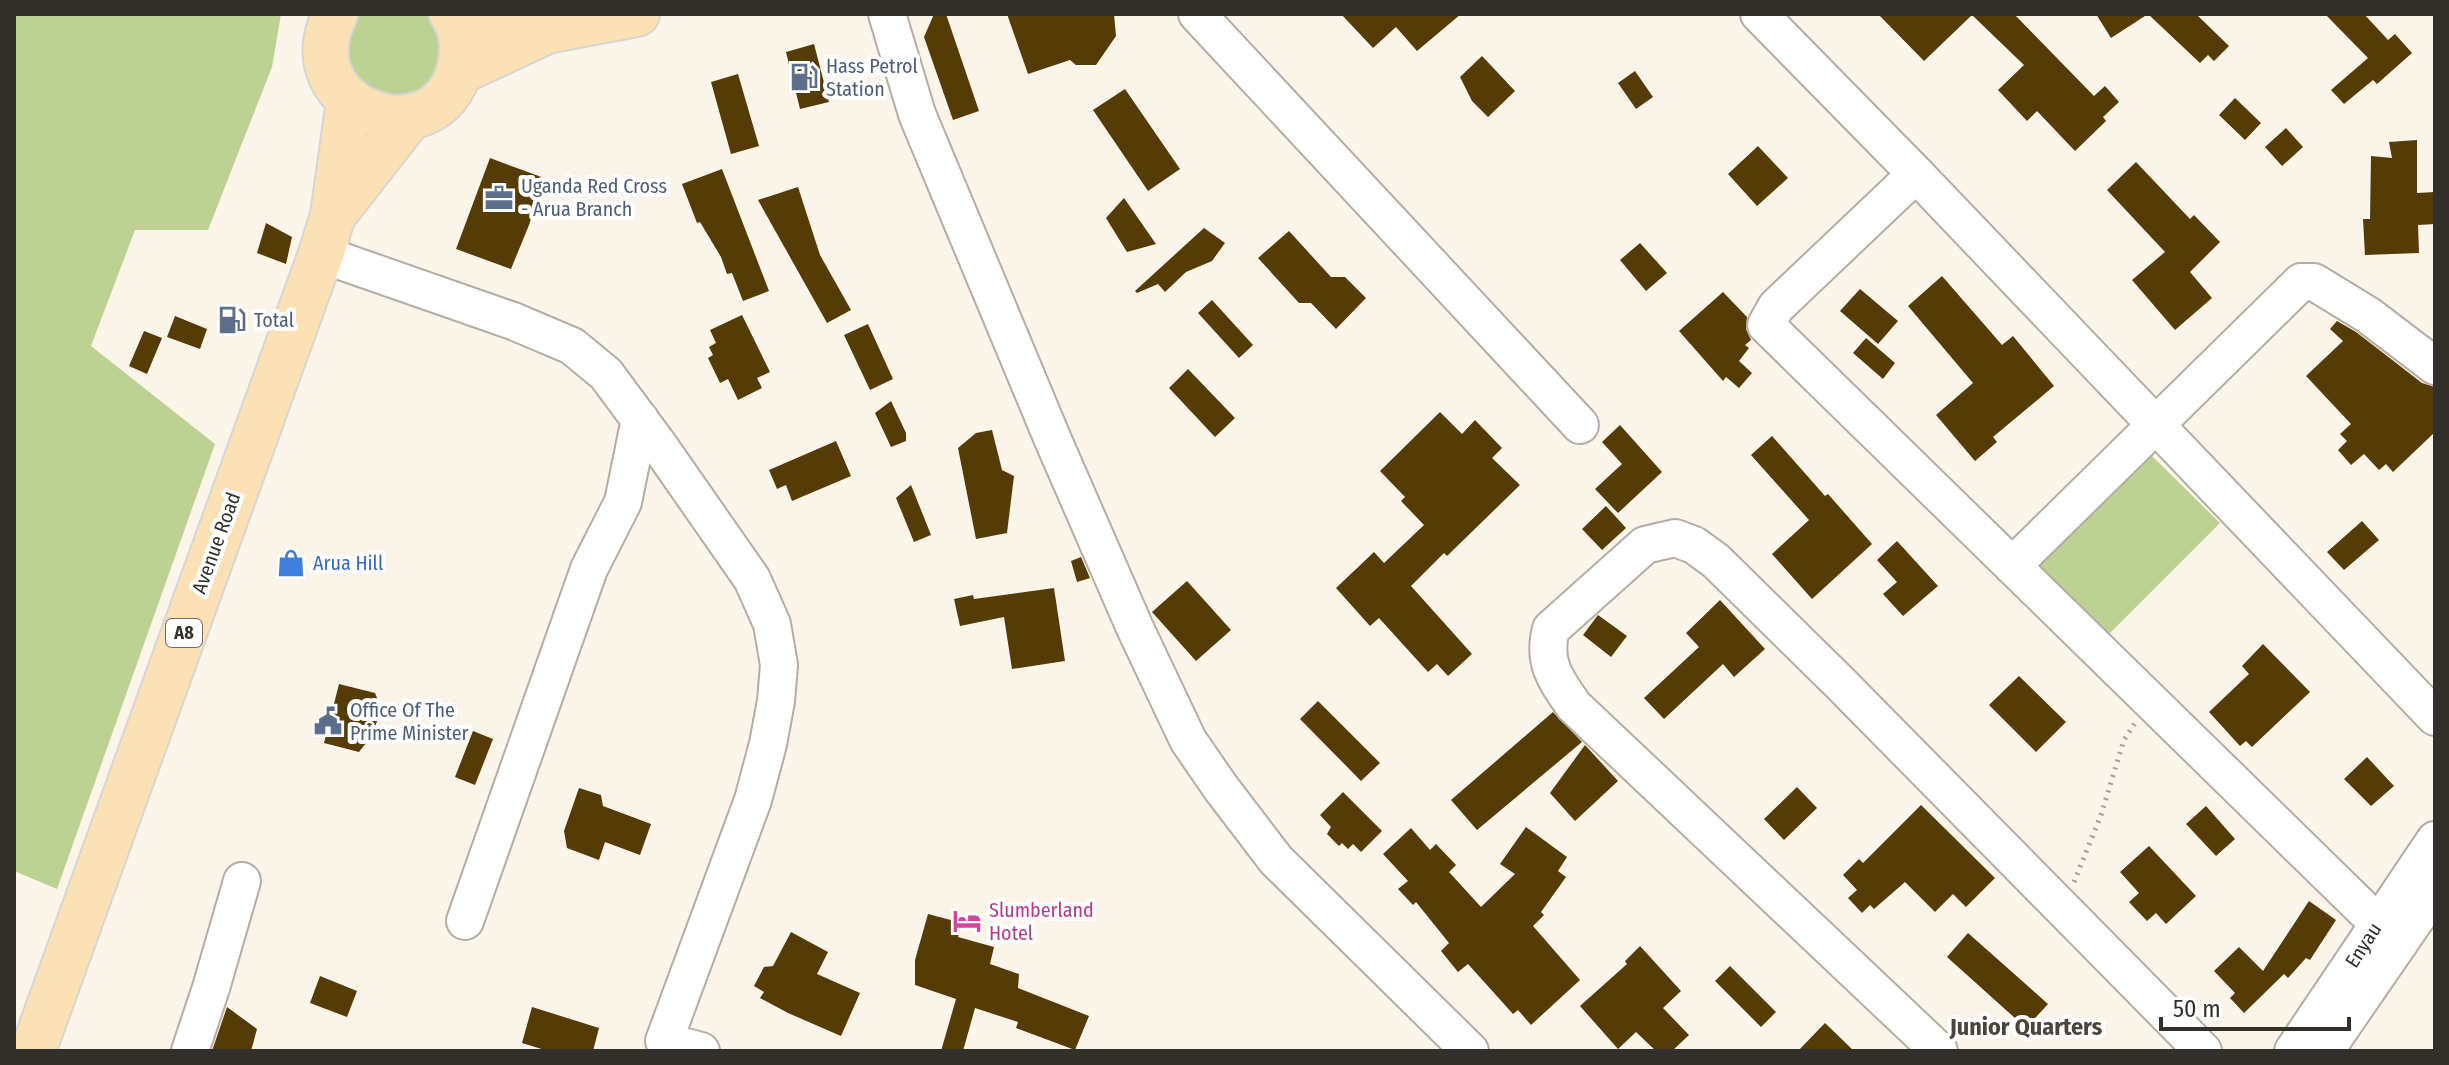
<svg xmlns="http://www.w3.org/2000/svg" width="2449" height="1065" font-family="'Fira Sans Condensed',sans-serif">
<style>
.green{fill:#bdd292}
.building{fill:#553b06}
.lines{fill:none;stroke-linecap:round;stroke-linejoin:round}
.minor-casing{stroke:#b4ada2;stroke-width:40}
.major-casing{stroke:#d6d6d5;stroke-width:48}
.path{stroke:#a49f96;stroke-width:5;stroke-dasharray:2 6;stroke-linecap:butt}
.minor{stroke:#fff;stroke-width:36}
.major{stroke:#fbe1b3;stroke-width:44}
.labels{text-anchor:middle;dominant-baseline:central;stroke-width:8;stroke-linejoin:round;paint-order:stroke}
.shield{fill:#fff;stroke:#706e6b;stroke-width:2}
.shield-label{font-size:18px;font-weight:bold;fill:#33302c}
.service-label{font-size:20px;fill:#4e5e75;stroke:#fff;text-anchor:start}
.street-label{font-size:20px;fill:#33302c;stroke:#fff}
.shop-label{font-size:20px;fill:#366cbe;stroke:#fff;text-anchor:start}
.hotel-label{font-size:20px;fill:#b23c85;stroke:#fff;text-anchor:start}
.quarter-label{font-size:24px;font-weight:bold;fill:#4b453c;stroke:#fff}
</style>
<rect width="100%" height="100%" fill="#fbf4e8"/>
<path class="green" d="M 14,14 L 281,14 L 272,67 L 208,230 L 135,230 L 91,346 L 215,444 L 57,889 L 14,871 Z
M 352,14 L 439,14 L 448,33 L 434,85 L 395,101 L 348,73 L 343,32 Z
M 2148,452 L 2220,523 L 2101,642 L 2029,570 Z"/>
<path class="building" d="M 934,14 L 946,14 L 979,111 L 953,120 L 924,37 Z
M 1007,14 L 1114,14 L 1116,36 L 1096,65 L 1076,65 L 1070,60 L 1028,74 Z
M 1341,14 L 1461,14 L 1417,51 L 1396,27 L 1373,48 Z
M 1878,14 L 2014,14 L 2094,96 L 2105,86 L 2119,102 L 2103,117 L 2106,121 L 2075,151 L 2037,111 L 2027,121 L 1998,90 L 2024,65 L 1972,15 L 1924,61 Z
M 2096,14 L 2148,14 L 2111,38 Z
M 2148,14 L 2196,14 L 2229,46 L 2214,61 L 2208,55 L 2200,63 Z
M 2325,14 L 2364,14 L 2388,40 L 2395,34 L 2412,53 L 2377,84 L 2373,80 L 2344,104 L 2331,90 L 2368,58 Z
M 814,44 L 829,102 L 800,109 L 786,52 Z
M 1482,56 L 1515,91 L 1488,117 L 1472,101 L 1460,77 Z
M 1635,71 L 1653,97 L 1636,109 L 1618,83 Z
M 738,74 L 759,146 L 731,154 L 711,82 Z
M 1125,89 L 1180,169 L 1148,191 L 1093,110 Z
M 2235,98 L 2261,123 L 2245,140 L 2219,115 Z
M 2286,128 L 2303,147 L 2282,166 L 2265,147 Z
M 2417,140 L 2417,193 L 2435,192 L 2435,224 L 2418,225 L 2419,253 L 2365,255 L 2363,219 L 2370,219 L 2371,156 L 2392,158 L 2389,142 Z
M 1758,146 L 1788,178 L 1757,206 L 1728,174 Z
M 490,158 L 544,178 L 529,225 L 511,269 L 456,249 Z
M 2136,162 L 2190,219 L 2194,215 L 2220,242 L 2190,272 L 2212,298 L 2175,330 L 2132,280 L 2165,252 L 2107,190 Z
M 722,169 L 769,291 L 743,301 L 732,273 L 727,274 L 721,257 L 700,222 L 697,223 L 682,184 Z
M 798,187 L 820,255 L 851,310 L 827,323 L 758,200 Z
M 1124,198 L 1156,244 L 1127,252 L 1106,218 Z
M 266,223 L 292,237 L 286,264 L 257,253 Z
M 1204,228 L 1225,243 L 1212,261 L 1186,272 L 1165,292 L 1158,284 L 1137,293 L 1135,291 Z
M 1289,231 L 1331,277 L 1345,277 L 1366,298 L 1336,329 L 1311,303 L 1299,303 L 1258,258 Z
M 1640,243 L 1667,273 L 1646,291 L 1620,260 Z
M 1942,276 L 2002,345 L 2013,336 L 2054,386 L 1993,437 L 1997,442 L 1975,461 L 1936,415 L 1973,383 L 1908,306 Z
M 1860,289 L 1898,321 L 1878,344 L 1840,311 Z
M 1723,292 L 1747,317 L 1746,329 L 1751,340 L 1745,345 L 1749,348 L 1739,361 L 1752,373 L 1739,388 L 1726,377 L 1723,381 L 1679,331 Z
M 1212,300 L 1253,345 L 1239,358 L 1198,313 Z
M 742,315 L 770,372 L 757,378 L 762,388 L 738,400 L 728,379 L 720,383 L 708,358 L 713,355 L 709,347 L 716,343 L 710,330 Z
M 175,316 L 207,329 L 200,349 L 167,337 Z
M 2337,321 L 2356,332 L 2422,383 L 2435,387 L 2435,432 L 2393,472 L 2386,464 L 2379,470 L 2364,454 L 2351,465 L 2338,450 L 2347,441 L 2340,434 L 2351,424 L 2306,376 L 2343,341 L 2330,329 Z
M 868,324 L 893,379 L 870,390 L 844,335 Z
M 144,331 L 162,338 L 147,374 L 129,366 Z
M 1866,338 L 1895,363 L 1883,379 L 1853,353 Z
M 1188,369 L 1235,418 L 1215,437 L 1169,388 Z
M 891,401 L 906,433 L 906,441 L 891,447 L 875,413 Z
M 1440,412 L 1462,434 L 1475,420 L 1502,448 L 1492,458 L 1520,485 L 1447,556 L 1444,553 L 1411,586 L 1472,654 L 1448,676 L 1437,664 L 1428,672 L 1379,618 L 1370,626 L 1336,588 L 1374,552 L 1384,563 L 1424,525 L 1401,501 L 1405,497 L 1380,471 Z
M 1620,425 L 1662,472 L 1618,513 L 1595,489 L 1622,464 L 1602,442 Z
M 992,430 L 1002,470 L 1014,476 L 1007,533 L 976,539 L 958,448 L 976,433 Z
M 1772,436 L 1825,496 L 1828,494 L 1872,544 L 1812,599 L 1772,554 L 1809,520 L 1751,455 Z
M 836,441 L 851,476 L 792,501 L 786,485 L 777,489 L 769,470 Z
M 911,485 L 931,535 L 914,542 L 896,498 Z
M 1606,506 L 1626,528 L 1602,550 L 1582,529 Z
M 2362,521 L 2379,540 L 2344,570 L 2327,552 Z
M 1897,541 L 1938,586 L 1903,616 L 1883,594 L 1897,582 L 1877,560 Z
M 1081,557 L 1090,578 L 1077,582 L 1071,561 Z
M 1187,581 L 1231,630 L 1196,661 L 1152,612 Z
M 1054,588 L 1065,661 L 1012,669 L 1004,617 L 960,626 L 954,599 L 973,595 L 974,599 Z
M 1720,600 L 1765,649 L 1734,677 L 1723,664 L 1664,719 L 1644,698 L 1699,647 L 1686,633 Z
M 1598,615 L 1627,636 L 1611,657 L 1583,635 Z
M 2263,644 L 2310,692 L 2252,747 L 2246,741 L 2240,746 L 2209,712 L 2249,674 L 2242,666 Z
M 2019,676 L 2066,722 L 2036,752 L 1989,705 Z
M 339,684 L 375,693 L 381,708 L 373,734 L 359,752 L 324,743 Z
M 1318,701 L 1380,763 L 1361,781 L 1300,719 Z
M 1553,712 L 1582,742 L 1477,830 L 1451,800 Z
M 473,731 L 493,739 L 475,785 L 455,777 Z
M 1585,745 L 1618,781 L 1575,821 L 1550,793 Z
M 2367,757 L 2394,786 L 2371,806 L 2344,779 Z
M 1797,787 L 1817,808 L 1784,840 L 1764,819 Z
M 579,788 L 601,795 L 603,806 L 651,824 L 640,855 L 605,842 L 599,860 L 567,848 L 564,831 Z
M 1343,792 L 1382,831 L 1361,852 L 1353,844 L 1348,849 L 1342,843 L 1339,846 L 1327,834 L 1331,827 L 1320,815 Z
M 1921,805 L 1995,878 L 1966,907 L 1953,894 L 1935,912 L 1905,882 L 1874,909 L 1870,905 L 1862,913 L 1848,898 L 1857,890 L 1843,875 L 1859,859 L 1863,863 Z
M 2206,806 L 2235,839 L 2216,856 L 2186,824 Z
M 1526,827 L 1567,857 L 1558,871 L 1566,877 L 1541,912 L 1544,915 L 1533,926 L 1580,980 L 1531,1025 L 1518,1010 L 1513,1014 L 1468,964 L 1458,972 L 1441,951 L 1449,943 L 1416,902 L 1413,905 L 1398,889 L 1408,881 L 1383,854 L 1411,828 L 1430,850 L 1436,844 L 1456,865 L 1449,872 L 1481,907 L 1515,874 L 1500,864 Z
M 2149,846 L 2196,896 L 2166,924 L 2156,913 L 2147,921 L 2129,902 L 2139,893 L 2120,872 Z
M 2309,901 L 2336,920 L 2310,960 L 2306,958 L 2288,978 L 2284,974 L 2244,1013 L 2230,998 L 2235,993 L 2214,971 L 2239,947 L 2263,971 Z
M 928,914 L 962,923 L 958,937 L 994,947 L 990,964 L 1019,974 L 1018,988 L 1089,1016 L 1075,1050 L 1016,1028 L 1018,1022 L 975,1008 L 963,1051 L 941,1051 L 956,999 L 915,985 L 915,960 Z
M 791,932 L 828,952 L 817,974 L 860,993 L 841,1036 L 788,1013 L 760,998 L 764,992 L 754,986 L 764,967 L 773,966 Z
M 1968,933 L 2048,1004 L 2026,1028 L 1947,957 Z
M 1640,946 L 1681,991 L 1663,1008 L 1689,1035 L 1672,1051 L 1656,1051 L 1636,1032 L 1618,1049 L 1580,1006 L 1627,964 L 1625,961 Z
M 1730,966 L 1776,1012 L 1761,1027 L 1715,981 Z
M 320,976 L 357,991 L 347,1017 L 310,1003 Z
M 227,1007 L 257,1029 L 251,1051 L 212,1051 Z
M 532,1007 L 599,1028 L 593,1051 L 548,1051 L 522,1043 Z
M 1825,1023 L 1854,1051 L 1798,1051 Z"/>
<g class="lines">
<defs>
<path id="minor" d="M 887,14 L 917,114 L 1053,440 L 1135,628 L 1188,740 L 1221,788 L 1276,860 L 1470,1051
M 1197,14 L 1580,425
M 1759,14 L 1916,174 L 2435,717
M 1916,174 L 1776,307 L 1766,325 L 2399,944
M 321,254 L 513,321 L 572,346 L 606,374 L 660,447 L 752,579 L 772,624 L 779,665 L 776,701 L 768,744 L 753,800 L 664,1041 L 701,1051
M 2012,566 L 2301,282 L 2314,282 L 2368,315 L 2435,366
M 465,921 L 589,569 L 623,502 L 640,419
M 190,1051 L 211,988 L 242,881
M 1939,1051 L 1574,706 C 1556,680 1542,663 1551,629 L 1645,545 L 1675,538 L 1694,545 L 1716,561 L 1840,683 L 2203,1051
M 2293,1051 L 2435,840
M 2325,1051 L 2435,891"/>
<path id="major" d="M 335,14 C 287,111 438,162 460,67 C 464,49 463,30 452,14
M 484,14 L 547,31
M 459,72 L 547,31 L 637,14
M 335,213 L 411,116
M 33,1051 L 321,254 L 333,215 L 349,101"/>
</defs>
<use href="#minor" class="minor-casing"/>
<use href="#major" class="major-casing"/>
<path class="path" d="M 2074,882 L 2101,815 L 2124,740 L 2135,723"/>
<use href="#minor" class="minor"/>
<use href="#major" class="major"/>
</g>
<defs>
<symbol id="fuel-bare" viewBox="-9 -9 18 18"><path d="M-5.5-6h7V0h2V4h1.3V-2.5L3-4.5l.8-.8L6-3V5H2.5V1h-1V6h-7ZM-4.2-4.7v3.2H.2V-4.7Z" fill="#5c6f8a" stroke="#fff" stroke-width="2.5" paint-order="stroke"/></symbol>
<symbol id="office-bare" viewBox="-9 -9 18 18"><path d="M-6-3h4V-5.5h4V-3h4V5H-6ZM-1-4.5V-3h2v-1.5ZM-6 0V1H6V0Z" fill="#5c6f8a" stroke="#fff" stroke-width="2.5" paint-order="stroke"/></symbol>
<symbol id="shop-bare" viewBox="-9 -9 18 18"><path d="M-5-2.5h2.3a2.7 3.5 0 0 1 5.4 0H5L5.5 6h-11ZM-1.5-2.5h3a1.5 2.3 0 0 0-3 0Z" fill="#3f7fe0" stroke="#fff" stroke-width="2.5" paint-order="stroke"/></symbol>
<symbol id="civic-bare" viewBox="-9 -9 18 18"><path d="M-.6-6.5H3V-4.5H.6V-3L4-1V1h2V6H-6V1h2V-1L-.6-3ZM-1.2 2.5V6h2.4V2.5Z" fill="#5c6f8a" stroke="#fff" stroke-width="2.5" paint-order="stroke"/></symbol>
<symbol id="hotel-bare" viewBox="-9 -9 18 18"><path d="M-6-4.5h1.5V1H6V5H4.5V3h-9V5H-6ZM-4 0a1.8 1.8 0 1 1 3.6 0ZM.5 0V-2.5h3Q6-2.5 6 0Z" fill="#d1479c" stroke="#fff" stroke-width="2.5" paint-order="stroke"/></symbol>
</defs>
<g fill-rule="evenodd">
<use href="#fuel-bare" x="784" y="57" width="40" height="40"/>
<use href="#office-bare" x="479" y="178" width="40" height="40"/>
<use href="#fuel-bare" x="212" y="300" width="40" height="40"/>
<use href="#shop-bare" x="271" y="543" width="40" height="40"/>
<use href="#civic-bare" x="308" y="701" width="40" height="40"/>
<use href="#hotel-bare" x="947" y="901" width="40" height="40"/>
</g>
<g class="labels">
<rect class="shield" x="166" y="619" width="36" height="28" rx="6"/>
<g class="shield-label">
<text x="184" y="633">A8</text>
</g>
<g class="service-label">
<text x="826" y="66">Hass Petrol<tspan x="826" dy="23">Station</tspan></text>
<text x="521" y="186">Uganda Red Cross<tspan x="521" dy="23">- Arua Branch</tspan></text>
<text x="254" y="320">Total</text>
<text x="350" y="710">Office Of The<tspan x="350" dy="23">Prime Minister</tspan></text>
</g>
<g class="street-label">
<text transform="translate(216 543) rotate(-70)">Avenue Road</text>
<text transform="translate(2363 945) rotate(-57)">Enyau</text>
</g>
<g class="shop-label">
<text x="313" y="563">Arua Hill</text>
</g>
<g class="hotel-label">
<text x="989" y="910">Slumberland<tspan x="989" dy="23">Hotel</tspan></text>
</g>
<g class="quarter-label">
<text x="2026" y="1027">Junior Quarters</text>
</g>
</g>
<rect width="2449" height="1065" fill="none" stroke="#33302c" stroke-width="32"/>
<path d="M2161 1017v12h188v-12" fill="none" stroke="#33302c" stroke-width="4"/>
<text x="2173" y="1017" font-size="24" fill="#33302c" stroke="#ffffff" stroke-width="6" paint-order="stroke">50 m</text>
</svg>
